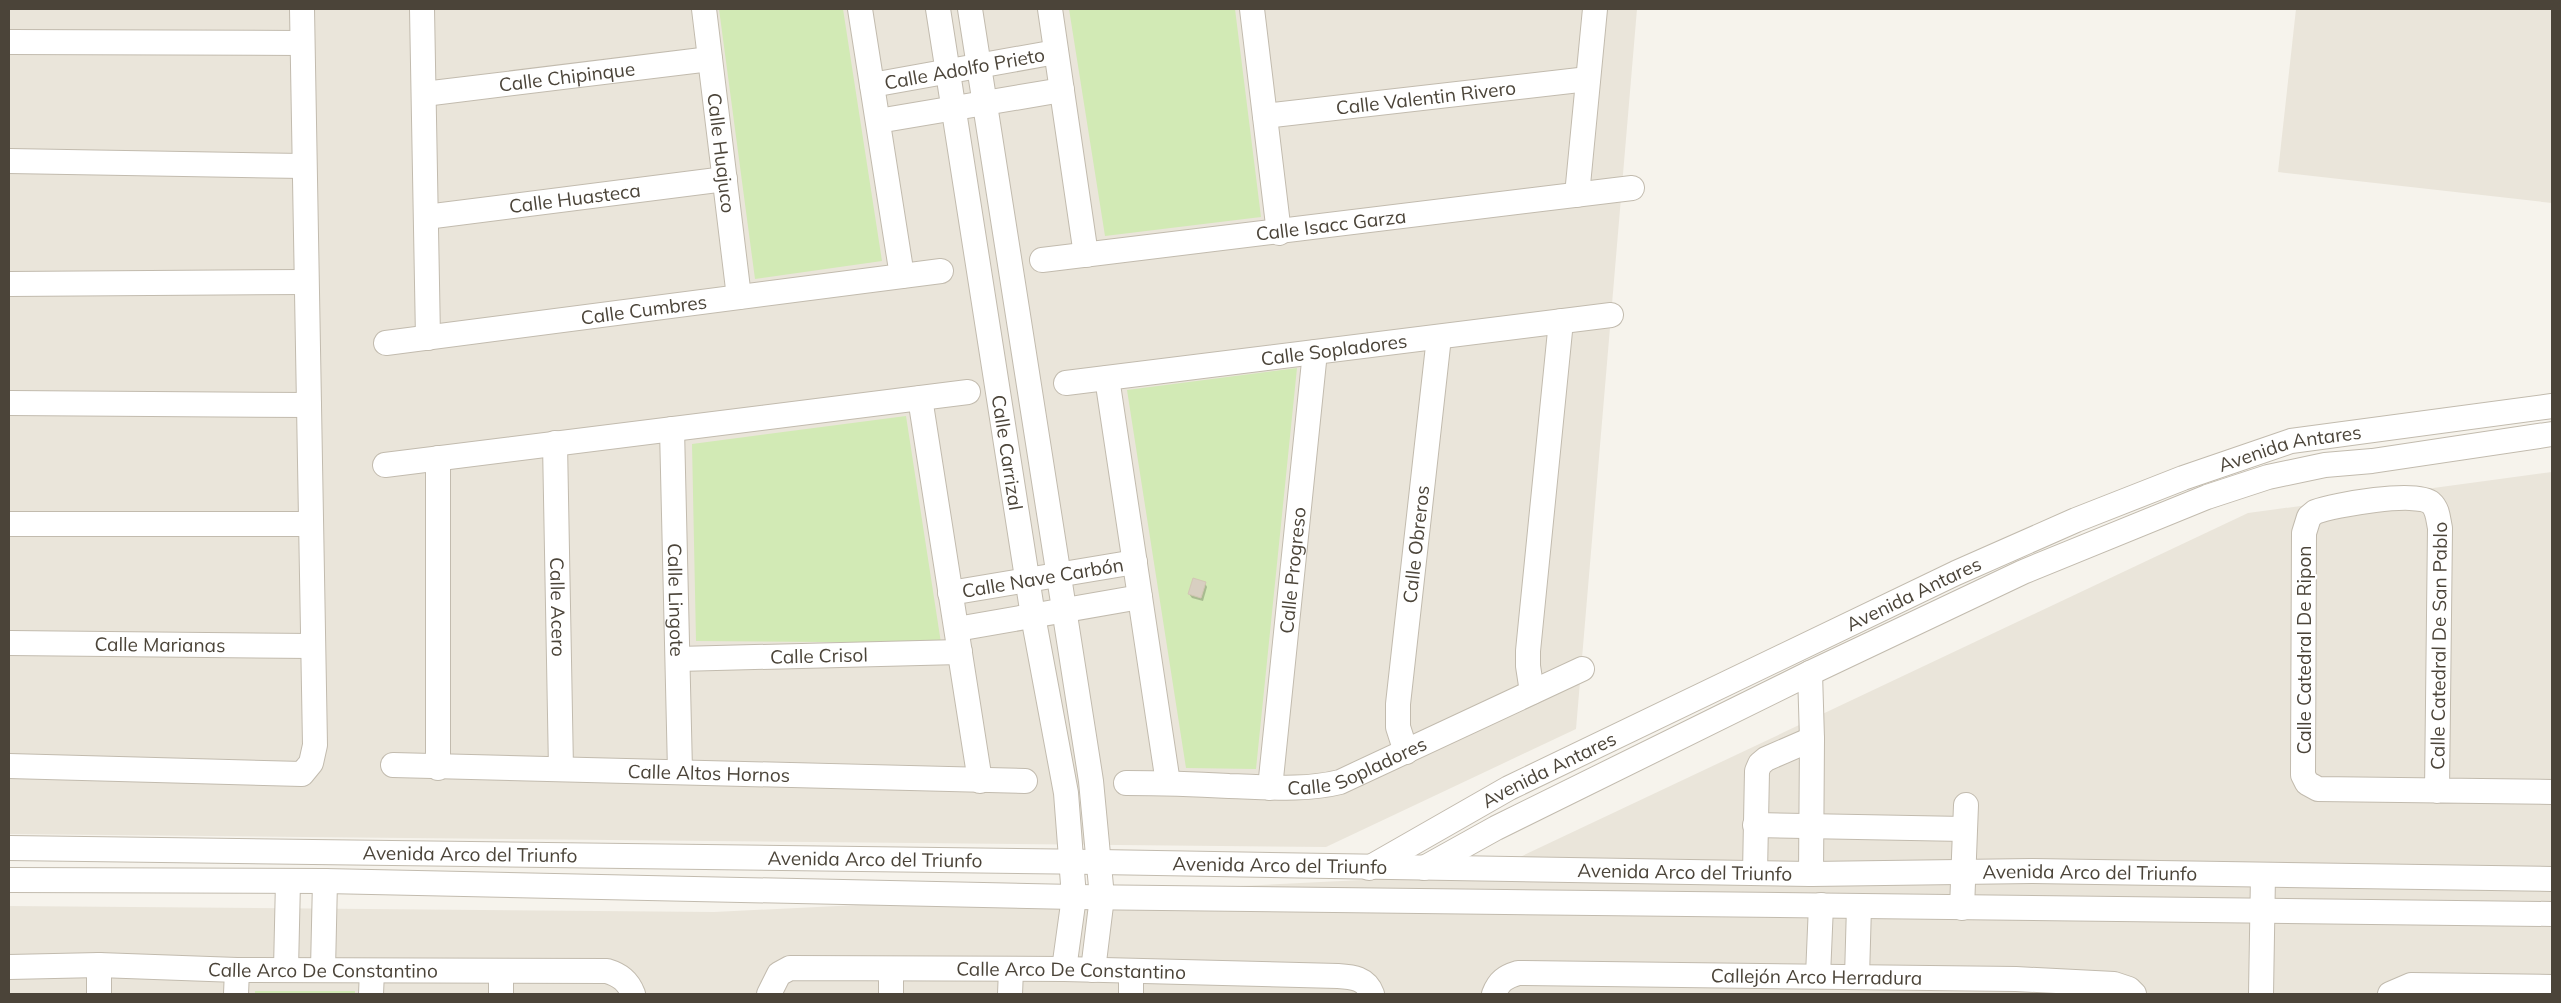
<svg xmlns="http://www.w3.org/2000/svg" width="2561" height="1003" font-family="Mulish,sans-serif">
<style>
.residential{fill:#eae5da}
.green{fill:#d2eab5}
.shadow{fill:#0003}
.building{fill:#d8cfc1;stroke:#d3c7b4}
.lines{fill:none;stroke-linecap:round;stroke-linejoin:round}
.minor-casing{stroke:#c2bbae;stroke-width:26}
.minor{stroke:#fff;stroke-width:24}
.labels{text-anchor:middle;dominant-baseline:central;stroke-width:4.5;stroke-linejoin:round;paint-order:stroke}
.street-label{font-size:19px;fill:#4b4439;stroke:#fff}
</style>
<rect width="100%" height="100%" fill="#f6f3ec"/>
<path class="residential" d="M 9,9 L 1637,9 L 1576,729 L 1326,847 L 9,834 Z
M 2296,9 L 2552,9 L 2552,203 L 2278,172 Z
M 2552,472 L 2552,994 L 9,994 L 9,906 L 714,912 L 1484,874 L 2248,513 Z"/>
<path class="green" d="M 719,9 L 843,9 L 882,261 L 755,279 Z
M 1069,9 L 1235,9 L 1261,217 L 1105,236 Z
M 1297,368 L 1256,769 L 1186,768 L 1127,390 Z
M 906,416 L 941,643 L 696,641 L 692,444 Z
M 255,991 L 355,991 L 355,994 L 255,994 Z"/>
<path class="shadow" d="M 1205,583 L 1207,587 L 1203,601 L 1192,598 L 1189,594 Z"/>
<path class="building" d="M 1193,578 L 1206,582 L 1201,598 L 1188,594 Z"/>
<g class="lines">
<defs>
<g id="minor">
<path d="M 422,9 L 428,338"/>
<path id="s1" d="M 704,9 L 739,297"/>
<path d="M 860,9 L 902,276"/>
<path id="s2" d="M 938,9 L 1033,616 L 1066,793 L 1074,897 L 1064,969"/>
<path d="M 970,9 L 1091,781 L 1102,897 L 1093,970"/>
<path d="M 1050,9 L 1086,255"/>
<path d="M 1252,9 L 1279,233"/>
<path d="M 9,42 L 301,43"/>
<path id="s3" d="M 872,85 L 1056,52"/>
<path id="s4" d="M 424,94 L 710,59"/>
<path id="s5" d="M 1265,116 L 1588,79"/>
<path d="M 878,121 L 1062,90"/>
<path d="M 9,161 L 303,166"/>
<path d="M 1577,195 L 1595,9"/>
<path id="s6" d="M 426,217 L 725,179"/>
<path id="s7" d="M 1042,260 L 1632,188"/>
<path d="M 9,284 L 305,282"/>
<path id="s8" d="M 386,343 L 941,271"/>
<path d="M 1107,378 L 1168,783"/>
<path id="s9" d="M 1066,383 L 1611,315"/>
<path d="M 920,398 L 980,781"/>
<path d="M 9,403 L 309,405"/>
<path id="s10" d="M 672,429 L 680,771"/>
<path id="s11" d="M 555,443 L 561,769"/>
<path d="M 438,458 L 438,768"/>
<path d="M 385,465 L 968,392"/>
<path d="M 9,524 L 311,524"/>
<path id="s12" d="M 950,593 L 1135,562"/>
<path d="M 957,629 L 1140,597"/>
<path id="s13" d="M 9,643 L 312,646"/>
<path id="s14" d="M 678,659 L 960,652"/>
<path d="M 1810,673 L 1812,739 L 1811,874"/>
<path d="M 1532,692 L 1528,666 L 1528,651 L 1561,321"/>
<path id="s15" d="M 1406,752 L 1398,727 L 1398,704 L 1439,337"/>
<path id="s16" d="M 393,765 L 1025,781"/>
<path d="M 9,766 L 302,774 L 311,763 L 315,745 L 302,9"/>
<path id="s17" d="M 1126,783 C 1160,783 1194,784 1229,786 C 1266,787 1304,791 1340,782 L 1582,669"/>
<path id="s18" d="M 1270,788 L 1315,352"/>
<path id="s19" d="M 2437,791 L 2440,528 C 2438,519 2438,509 2431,503 C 2417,490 2334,505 2315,512 L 2309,517 L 2304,533 L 2303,775 L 2307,783 L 2318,789 L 2552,792"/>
<path d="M 1755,825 L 1964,829"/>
<path id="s20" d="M 9,848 L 1099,862 L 1811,874 L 2032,871 L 2552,879"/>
<path id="s21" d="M 1369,868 L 1509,788 L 1956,573 L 2076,520 L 2183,478 L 2291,441 L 2552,406"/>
<path d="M 1424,868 L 1496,828 L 1810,673 L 2023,572 L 2207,497 L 2268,477 L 2325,465 L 2372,461 L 2552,434"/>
<path d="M 1755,873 L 1757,771 L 1760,764 L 1766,759 L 1812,739"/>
<path d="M 9,880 L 325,881 L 1074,897 L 2552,914"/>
<path d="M 1962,908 L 1966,805"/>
<path d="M 99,965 L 99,994"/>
<path id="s22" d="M 9,967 L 99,965 L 237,970 L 607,971 C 620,975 628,981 633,994"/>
<path d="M 286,969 L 288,881"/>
<path d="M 323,969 L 325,881"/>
<path d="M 1131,971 L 1131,994"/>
<path d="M 1818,976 L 1821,905"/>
<path d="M 1857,977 L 1859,906"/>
<path d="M 236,994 L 237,970"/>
<path d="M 371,994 L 372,971"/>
<path d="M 501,994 L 501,971"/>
<path id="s23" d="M 769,994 L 779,974 L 790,968 L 1064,969 L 1338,976 C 1353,977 1366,978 1372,994"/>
<path d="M 891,994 L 891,969"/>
<path d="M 1010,994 L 1011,970"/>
<path id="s24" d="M 1494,994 C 1499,981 1505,977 1518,973 L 2016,979 L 2114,984 L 2129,989 L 2134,994"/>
<path d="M 2261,994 L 2263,875"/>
<path d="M 2390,994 L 2411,985 L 2552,987"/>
</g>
</defs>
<use href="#minor" class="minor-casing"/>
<use href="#minor" class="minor"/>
</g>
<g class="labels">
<g class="street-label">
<text stroke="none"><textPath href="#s3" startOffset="94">Calle Adolfo Prieto</textPath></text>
<text stroke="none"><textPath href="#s4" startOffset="144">Calle Chipinque</textPath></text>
<text stroke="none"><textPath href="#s5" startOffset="162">Calle Valentin Rivero</textPath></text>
<text stroke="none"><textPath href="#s1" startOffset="145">Calle Huajuco</textPath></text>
<text stroke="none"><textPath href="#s6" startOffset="150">Calle Huasteca</textPath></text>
<text stroke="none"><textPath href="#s7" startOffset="291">Calle Isacc Garza</textPath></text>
<text stroke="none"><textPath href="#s8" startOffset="260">Calle Cumbres</textPath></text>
<text stroke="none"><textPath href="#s9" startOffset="270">Calle Sopladores</textPath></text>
<text stroke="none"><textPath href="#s21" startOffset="1015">Avenida Antares</textPath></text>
<text stroke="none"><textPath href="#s2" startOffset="449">Calle Carrizal</textPath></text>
<text stroke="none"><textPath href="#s15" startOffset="210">Calle Obreros</textPath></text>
<text stroke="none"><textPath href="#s18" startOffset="219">Calle Progreso</textPath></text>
<text stroke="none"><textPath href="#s12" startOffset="94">Calle Nave Carbón</textPath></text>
<text stroke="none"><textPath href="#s21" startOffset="610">Avenida Antares</textPath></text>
<text stroke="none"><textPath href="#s10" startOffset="171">Calle Lingote</textPath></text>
<text stroke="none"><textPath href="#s11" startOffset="164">Calle Acero</textPath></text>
<text stroke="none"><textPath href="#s13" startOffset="151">Calle Marianas</textPath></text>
<text stroke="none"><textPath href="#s19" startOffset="145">Calle Catedral De San Pablo</textPath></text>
<text transform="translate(2304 650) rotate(-90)">Calle Catedral De Ripon</text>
<text stroke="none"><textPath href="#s14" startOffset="141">Calle Crisol</textPath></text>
<text stroke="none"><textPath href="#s17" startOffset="235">Calle Sopladores</textPath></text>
<text stroke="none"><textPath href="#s21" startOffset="205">Avenida Antares</textPath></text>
<text stroke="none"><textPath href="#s16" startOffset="316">Calle Altos Hornos</textPath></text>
<text stroke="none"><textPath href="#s20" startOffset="461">Avenida Arco del Triunfo</textPath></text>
<text stroke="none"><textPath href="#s20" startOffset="866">Avenida Arco del Triunfo</textPath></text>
<text stroke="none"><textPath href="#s20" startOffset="1271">Avenida Arco del Triunfo</textPath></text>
<text stroke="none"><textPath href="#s20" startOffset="1676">Avenida Arco del Triunfo</textPath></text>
<text stroke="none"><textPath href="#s20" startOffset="2081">Avenida Arco del Triunfo</textPath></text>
<text stroke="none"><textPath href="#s22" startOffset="314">Calle Arco De Constantino</textPath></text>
<text stroke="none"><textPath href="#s23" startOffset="316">Calle Arco De Constantino</textPath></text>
<text stroke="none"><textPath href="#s24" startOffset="332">Callejón Arco Herradura</textPath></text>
</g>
</g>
<rect width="2561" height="1003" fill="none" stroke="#4b4439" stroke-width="20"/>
</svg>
